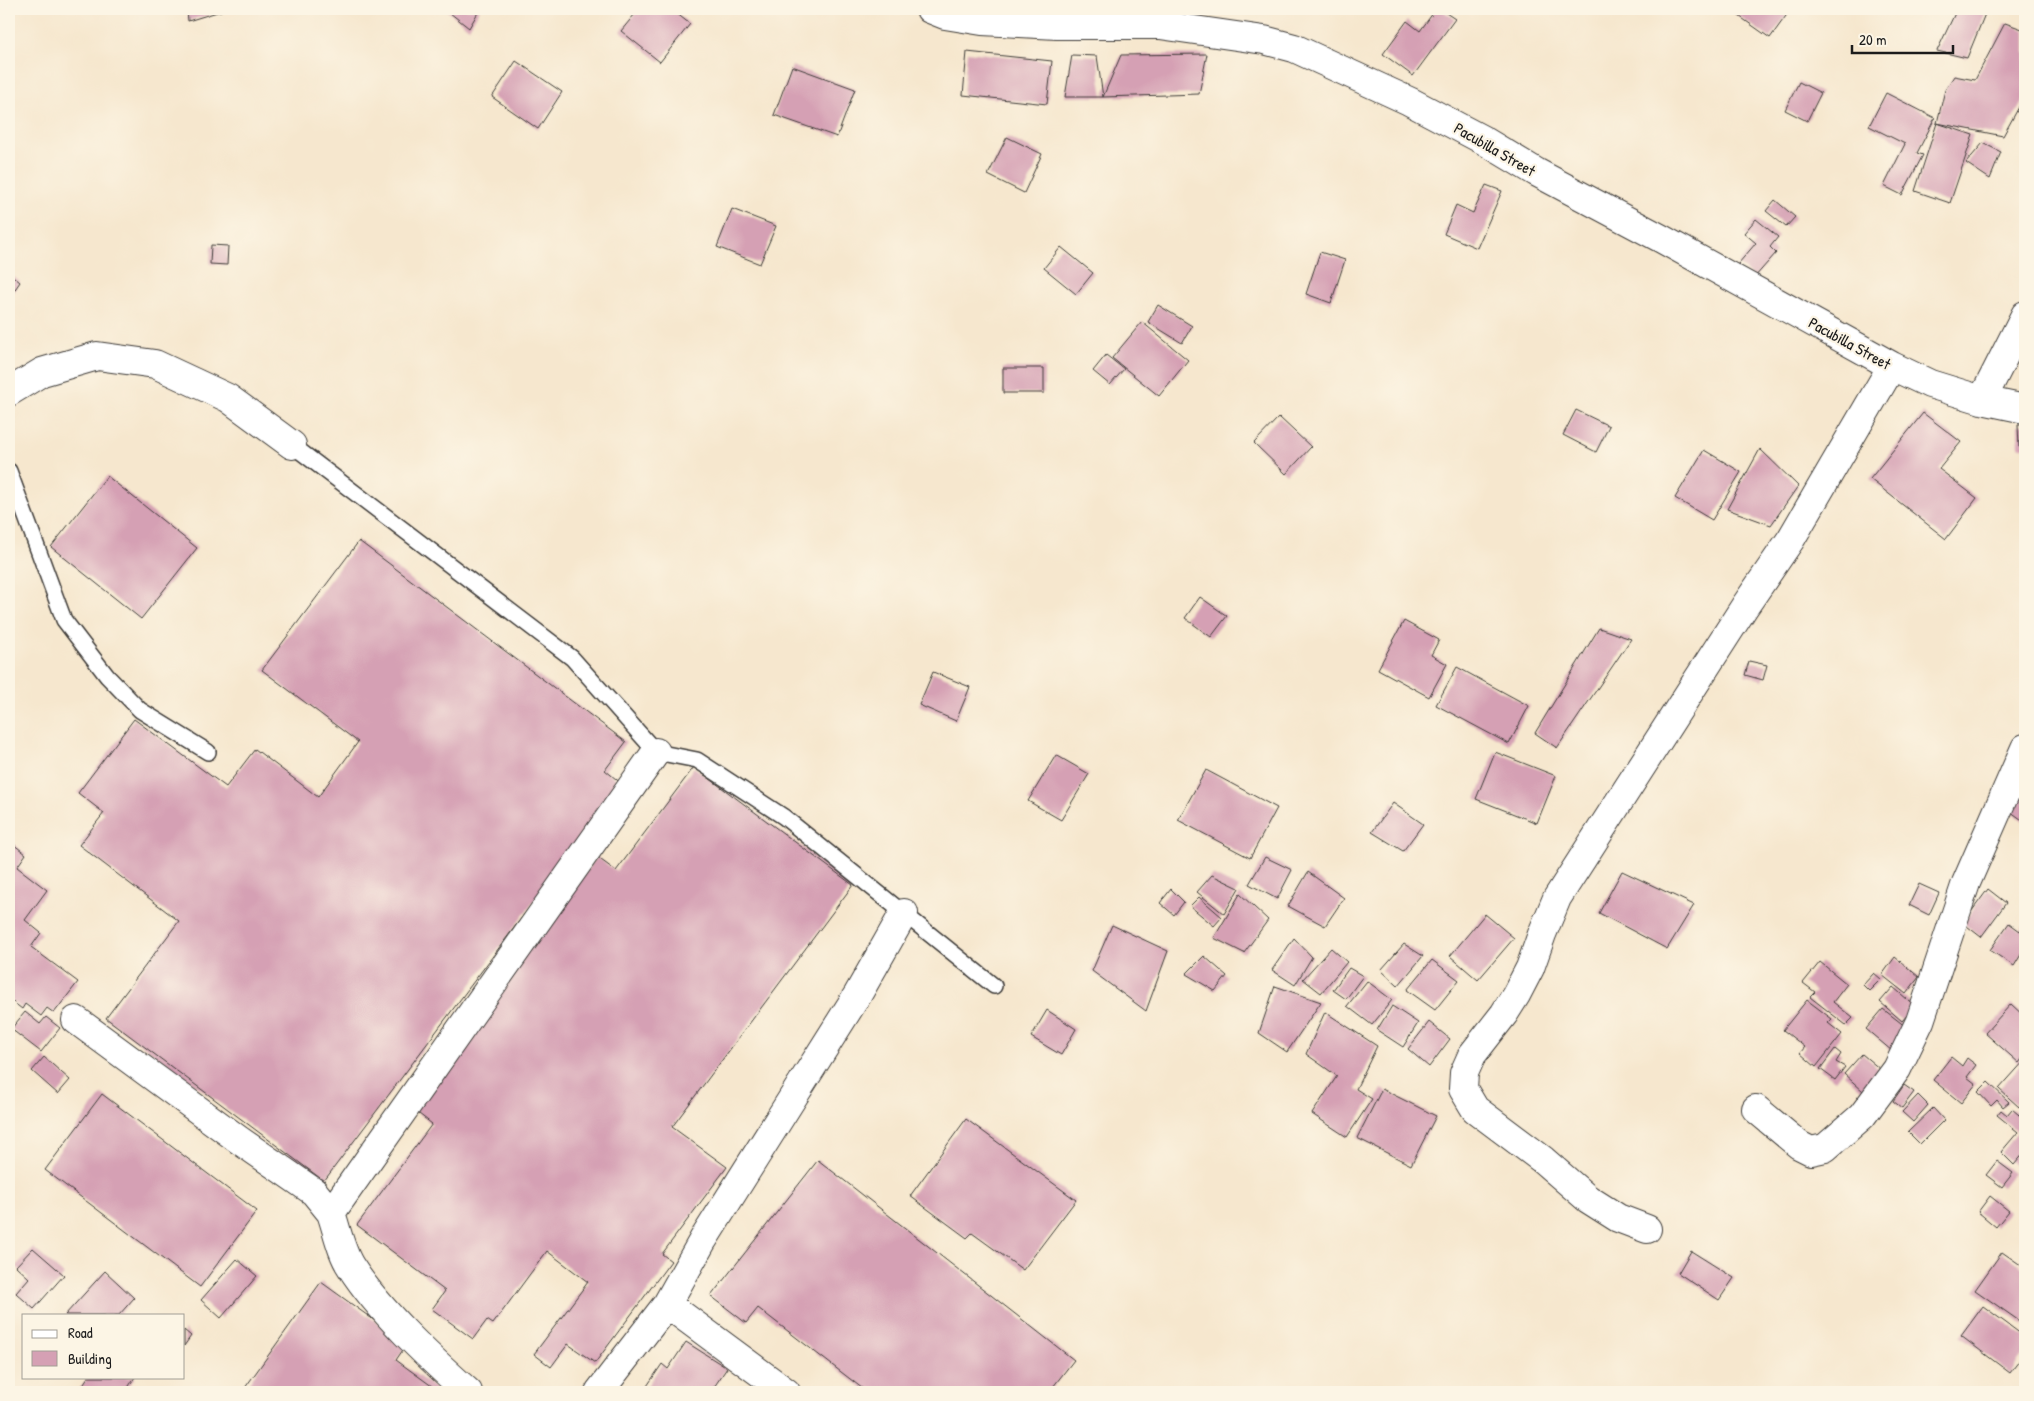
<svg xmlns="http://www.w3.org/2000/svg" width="2034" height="1401" font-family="'Patrick Hand',sans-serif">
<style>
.building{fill:#d5a0b4}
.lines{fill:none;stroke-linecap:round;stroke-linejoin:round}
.service-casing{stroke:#3d3a37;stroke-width:18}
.minor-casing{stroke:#3d3a37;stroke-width:30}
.service{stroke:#fff;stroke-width:15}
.minor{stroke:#fff;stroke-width:28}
.labels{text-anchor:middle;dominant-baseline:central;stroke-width:4.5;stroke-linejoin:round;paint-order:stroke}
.street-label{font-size:16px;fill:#1c1c1c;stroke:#fcf5e5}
</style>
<rect width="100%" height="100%" fill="#fcf5e5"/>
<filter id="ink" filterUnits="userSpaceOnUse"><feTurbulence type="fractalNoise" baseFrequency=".02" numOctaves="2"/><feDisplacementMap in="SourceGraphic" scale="10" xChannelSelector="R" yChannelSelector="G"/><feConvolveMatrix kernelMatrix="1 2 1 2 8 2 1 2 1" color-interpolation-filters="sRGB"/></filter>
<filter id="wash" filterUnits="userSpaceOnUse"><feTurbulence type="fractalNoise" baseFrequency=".0096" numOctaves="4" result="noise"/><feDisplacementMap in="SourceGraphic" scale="20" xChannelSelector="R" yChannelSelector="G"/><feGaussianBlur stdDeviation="1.12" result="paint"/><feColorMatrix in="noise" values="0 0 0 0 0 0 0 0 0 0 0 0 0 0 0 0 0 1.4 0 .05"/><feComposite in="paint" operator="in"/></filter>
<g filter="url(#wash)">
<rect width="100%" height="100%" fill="#f6e7ce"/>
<g id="blocks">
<path class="building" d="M 187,9 L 227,9 L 188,21 Z
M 445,9 L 480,9 L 469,28 Z
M 639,9 L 671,9 L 690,24 L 660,62 L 621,31 Z
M 1436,9 L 1440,9 L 1455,19 L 1413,76 L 1383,54 L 1407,21 L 1420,31 Z
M 1729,9 L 1791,9 L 1770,38 Z
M 1957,9 L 1987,9 L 1967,58 L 1937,51 Z
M 2005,23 L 2025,30 L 2025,96 L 2003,136 L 1937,123 L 1945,90 L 1954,76 L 1975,80 Z
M 967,52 L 1052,61 L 1047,104 L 963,95 Z
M 1207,54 L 1199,94 L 1103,97 L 1121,55 Z
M 1072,55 L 1097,56 L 1103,97 L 1065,97 Z
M 516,61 L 562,92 L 538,129 L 492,97 Z
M 792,66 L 855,89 L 837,137 L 774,115 Z
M 1799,82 L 1821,93 L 1807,121 L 1785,110 Z
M 1886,93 L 1935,118 L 1917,153 L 1923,155 L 1902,195 L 1884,186 L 1905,144 L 1869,126 Z
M 1937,123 L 1973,135 L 1950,203 L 1915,191 Z
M 1007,137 L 1042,154 L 1024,193 L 988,175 Z
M 1983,143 L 2001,152 L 1990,179 L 1966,163 Z
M 1486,185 L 1502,191 L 1477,248 L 1444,234 L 1456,205 L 1473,213 Z
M 1775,200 L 1795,217 L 1786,227 L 1766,211 Z
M 732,209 L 776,226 L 760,264 L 717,247 Z
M 1756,219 L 1778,237 L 1770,247 L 1776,253 L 1754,278 L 1738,264 L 1756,243 L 1744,233 Z
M 211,245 L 228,246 L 227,265 L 210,264 Z
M 1061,247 L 1093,273 L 1076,294 L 1044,268 Z
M 1320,252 L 1345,260 L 1331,303 L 1306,294 Z
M 9,273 L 20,282 L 9,298 Z
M 1158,305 L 1192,326 L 1182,343 L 1148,322 Z
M 1142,322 L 1188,360 L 1159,396 L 1112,358 Z
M 1106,355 L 1124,369 L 1110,385 L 1093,371 Z
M 1003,368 L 1044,368 L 1044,393 L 1003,393 Z
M 1576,410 L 1609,426 L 1596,452 L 1563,435 Z
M 1923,413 L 1961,442 L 1939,469 L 1977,498 L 1946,539 L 1870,479 Z
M 1279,417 L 1311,447 L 1286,474 L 1254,443 Z
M 2018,425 L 2025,425 L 2025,447 L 2019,447 Z
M 1760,449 L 1798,486 L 1771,525 L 1727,509 Z
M 1704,450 L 1741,472 L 1712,520 L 1675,498 Z
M 107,476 L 197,548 L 141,619 L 51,547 Z
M 359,541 L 626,742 L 605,770 L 622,784 L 324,1181 L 106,1018 L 179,921 L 79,845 L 104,813 L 78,793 L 134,719 L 226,787 L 255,749 L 318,797 L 358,742 L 262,670 Z
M 1200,597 L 1227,616 L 1211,637 L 1185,618 Z
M 1404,621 L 1439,640 L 1431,655 L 1447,664 L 1429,697 L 1378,669 Z
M 1599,628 L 1631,639 L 1557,748 L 1535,733 Z
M 1749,661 L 1767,665 L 1763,680 L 1745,675 Z
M 1457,667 L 1529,706 L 1509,744 L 1436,705 Z
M 933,672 L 970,687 L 956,721 L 919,705 Z
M 1495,752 L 1556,776 L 1537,823 L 1476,799 Z
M 1056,755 L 1089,774 L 1061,820 L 1028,801 Z
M 694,767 L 853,885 L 672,1127 L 727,1167 L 662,1254 L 671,1261 L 595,1363 L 568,1344 L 551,1367 L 534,1354 L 588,1282 L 547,1251 L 493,1324 L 487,1320 L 473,1339 L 432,1309 L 445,1291 L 357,1225 L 432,1124 L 410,1107 L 597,857 L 616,871 Z
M 1206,770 L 1277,808 L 1250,858 L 1178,820 Z
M 2025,785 L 2025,822 L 2007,809 Z
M 1393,803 L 1423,824 L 1403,851 L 1372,832 Z
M 9,841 L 26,854 L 17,867 L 47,890 L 25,920 L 41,933 L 31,947 L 78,982 L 54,1013 L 47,1008 L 41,1016 L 25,1004 L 22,1009 L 9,999 Z
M 1265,857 L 1292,870 L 1277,899 L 1249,884 Z
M 1622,871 L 1694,905 L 1667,949 L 1599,913 Z
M 1308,872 L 1344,898 L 1325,926 L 1288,906 Z
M 1212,875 L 1239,888 L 1224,914 L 1197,892 Z
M 1919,884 L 1939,893 L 1929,915 L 1909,905 Z
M 1171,889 L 1184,902 L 1174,915 L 1160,903 Z
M 1988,889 L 2006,903 L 1981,937 L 1963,923 Z
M 1240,894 L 1268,920 L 1244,953 L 1214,938 Z
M 1199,897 L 1222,917 L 1214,926 L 1190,906 Z
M 1485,914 L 1514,938 L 1478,980 L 1450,956 Z
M 2009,923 L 2020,931 L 2025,923 L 2025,948 L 2014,966 L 1990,950 Z
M 1112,925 L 1168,951 L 1146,1011 L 1092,971 Z
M 1294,938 L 1312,957 L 1295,985 L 1272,970 Z
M 1404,944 L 1423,956 L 1398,986 L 1381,970 Z
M 1331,948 L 1347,962 L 1321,993 L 1303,979 Z
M 1204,956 L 1227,976 L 1215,991 L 1186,974 Z
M 1895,957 L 1919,977 L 1906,994 L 1882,975 Z
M 1432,960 L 1459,980 L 1435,1010 L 1407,990 Z
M 1820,962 L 1847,984 L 1833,1002 L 1853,1018 L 1846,1025 L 1810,997 L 1815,992 L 1803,983 Z
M 1349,968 L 1363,976 L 1346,999 L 1333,990 Z
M 1874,973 L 1881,979 L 1869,991 L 1863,985 Z
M 1367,981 L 1392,1000 L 1372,1025 L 1347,1006 Z
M 1275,986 L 1321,1002 L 1287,1052 L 1259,1033 Z
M 1893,987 L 1915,1006 L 1902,1021 L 1880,1002 Z
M 1807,1000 L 1832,1019 L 1828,1023 L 1842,1034 L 1816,1067 L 1800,1053 L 1805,1047 L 1783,1030 Z
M 2011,1004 L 2025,1017 L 2025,1055 L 2019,1063 L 1985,1033 Z
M 1392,1006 L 1418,1023 L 1403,1047 L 1377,1030 Z
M 1883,1009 L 1910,1030 L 1892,1051 L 1866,1029 Z
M 1047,1010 L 1076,1029 L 1061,1055 L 1031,1037 Z
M 25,1012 L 40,1024 L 46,1017 L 60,1028 L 41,1052 L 11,1029 Z
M 1325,1012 L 1377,1046 L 1356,1089 L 1372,1099 L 1347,1137 L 1312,1114 L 1337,1076 L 1306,1054 Z
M 1429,1022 L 1450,1039 L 1429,1067 L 1408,1049 Z
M 1835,1049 L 1841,1054 L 1836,1062 L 1845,1067 L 1835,1080 L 1820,1069 Z
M 1862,1054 L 1881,1070 L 1863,1091 L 1844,1074 Z
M 44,1057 L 70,1080 L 58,1094 L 32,1071 Z
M 1951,1057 L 1962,1066 L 1967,1058 L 1976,1065 L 1967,1077 L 1976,1084 L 1961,1103 L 1933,1080 Z
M 2025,1060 L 2025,1100 L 2019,1107 L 1999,1089 Z
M 1988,1082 L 2009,1102 L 2003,1107 L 1997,1100 L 1991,1106 L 1978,1092 Z
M 1904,1085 L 1914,1092 L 1902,1108 L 1893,1101 Z
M 1382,1089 L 1436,1116 L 1411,1165 L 1357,1138 Z
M 102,1094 L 257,1211 L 200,1287 L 45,1170 Z
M 1918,1095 L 1928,1105 L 1913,1122 L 1902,1112 Z
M 1933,1108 L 1944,1120 L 1920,1144 L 1908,1132 Z
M 2012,1109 L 2025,1120 L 2025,1152 L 2014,1165 L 2001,1152 L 2018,1132 L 1997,1115 L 2001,1110 L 2007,1115 Z
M 966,1119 L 1076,1200 L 1023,1270 L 972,1233 L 967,1238 L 910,1196 Z
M 818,1160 L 1074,1360 L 1049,1392 L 867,1392 L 758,1308 L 746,1323 L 711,1296 Z
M 1997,1161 L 2013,1173 L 2002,1187 L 1986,1175 Z
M 1990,1196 L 2009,1211 L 1996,1227 L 1978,1212 Z
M 33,1248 L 64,1275 L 34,1309 L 16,1293 L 29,1278 L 16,1266 Z
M 1691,1251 L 1734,1278 L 1719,1300 L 1678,1273 Z
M 2002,1252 L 2025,1268 L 2025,1325 L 1975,1290 Z
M 237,1259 L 257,1276 L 221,1318 L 201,1300 Z
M 105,1271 L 134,1298 L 119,1315 L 65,1315 Z
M 321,1282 L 407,1344 L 396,1360 L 440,1392 L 242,1392 Z
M 1983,1306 L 2025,1337 L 2025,1353 L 2010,1373 L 1961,1336 Z
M 184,1330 L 191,1336 L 184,1346 Z
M 686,1342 L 727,1368 L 714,1387 L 722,1392 L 643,1392 L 662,1364 L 668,1369 Z
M 88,1377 L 135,1377 L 125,1392 L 78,1392 Z"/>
</g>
</g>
<g filter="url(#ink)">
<use href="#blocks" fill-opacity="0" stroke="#3d3a37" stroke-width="1"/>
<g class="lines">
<defs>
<path id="service" d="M 292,445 L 572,658 L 656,752 L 697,760 L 784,817 L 994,986
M 9,471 L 64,620 L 107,676 L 140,710 L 208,752"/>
<path id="minor" d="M 930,9 L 945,15 L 982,21 L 1057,25 L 1160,25 L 1264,40 L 1294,48 L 1409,101 L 1483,140 L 1536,172 L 1662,239 L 1892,366 L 1930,384 L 1982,400 L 2025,409
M 9,392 L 42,372 L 97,356 L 155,364 L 228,398 L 292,445
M 1982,400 L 2025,315
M 76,1020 L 239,1140 L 314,1192 L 331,1213
M 1756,1109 L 1799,1145 L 1811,1151 L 1825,1148 L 1862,1116 L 1897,1069 L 1920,1021 L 1966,883 L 2025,748
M 1647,1229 L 1618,1218 L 1588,1199 L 1543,1160 L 1475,1109 L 1463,1089 L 1464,1073 L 1472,1055 L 1504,1014 L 1516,995 L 1530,968 L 1542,934 L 1557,898 L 1745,606 L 1791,539 L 1892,366
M 667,1304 L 786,1392
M 468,1392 C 429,1357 379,1311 351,1267 C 341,1252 337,1230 331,1213 L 656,752
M 599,1392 L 667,1304 L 703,1240 L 858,994 L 904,913"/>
</defs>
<use href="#service" class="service-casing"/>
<use href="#minor" class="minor-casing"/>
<use href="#service" class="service"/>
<use href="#minor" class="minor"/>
</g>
</g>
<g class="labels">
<g class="street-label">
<text transform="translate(1495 149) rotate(30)">Pacubilla Street</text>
<text transform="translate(1850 343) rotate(29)">Pacubilla Street</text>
</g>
</g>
<rect width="2034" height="1401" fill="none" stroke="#fcf5e5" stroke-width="30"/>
<rect x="22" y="1314" width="162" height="65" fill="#fcf5e5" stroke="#a29e95"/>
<rect x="32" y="1330" width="25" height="8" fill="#ffffff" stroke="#a29e95"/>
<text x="68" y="1338" font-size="15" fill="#1c1c1c">Road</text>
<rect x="32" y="1351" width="25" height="15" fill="#d5a0b4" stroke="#a29e95"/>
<text x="68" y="1364" font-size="15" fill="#1c1c1c">Building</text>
<path d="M1852 45v8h101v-8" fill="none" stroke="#1c1c1c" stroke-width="2.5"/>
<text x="1859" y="45" font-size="15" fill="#1c1c1c" stroke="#fcf5e5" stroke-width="4" paint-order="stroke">20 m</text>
</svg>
